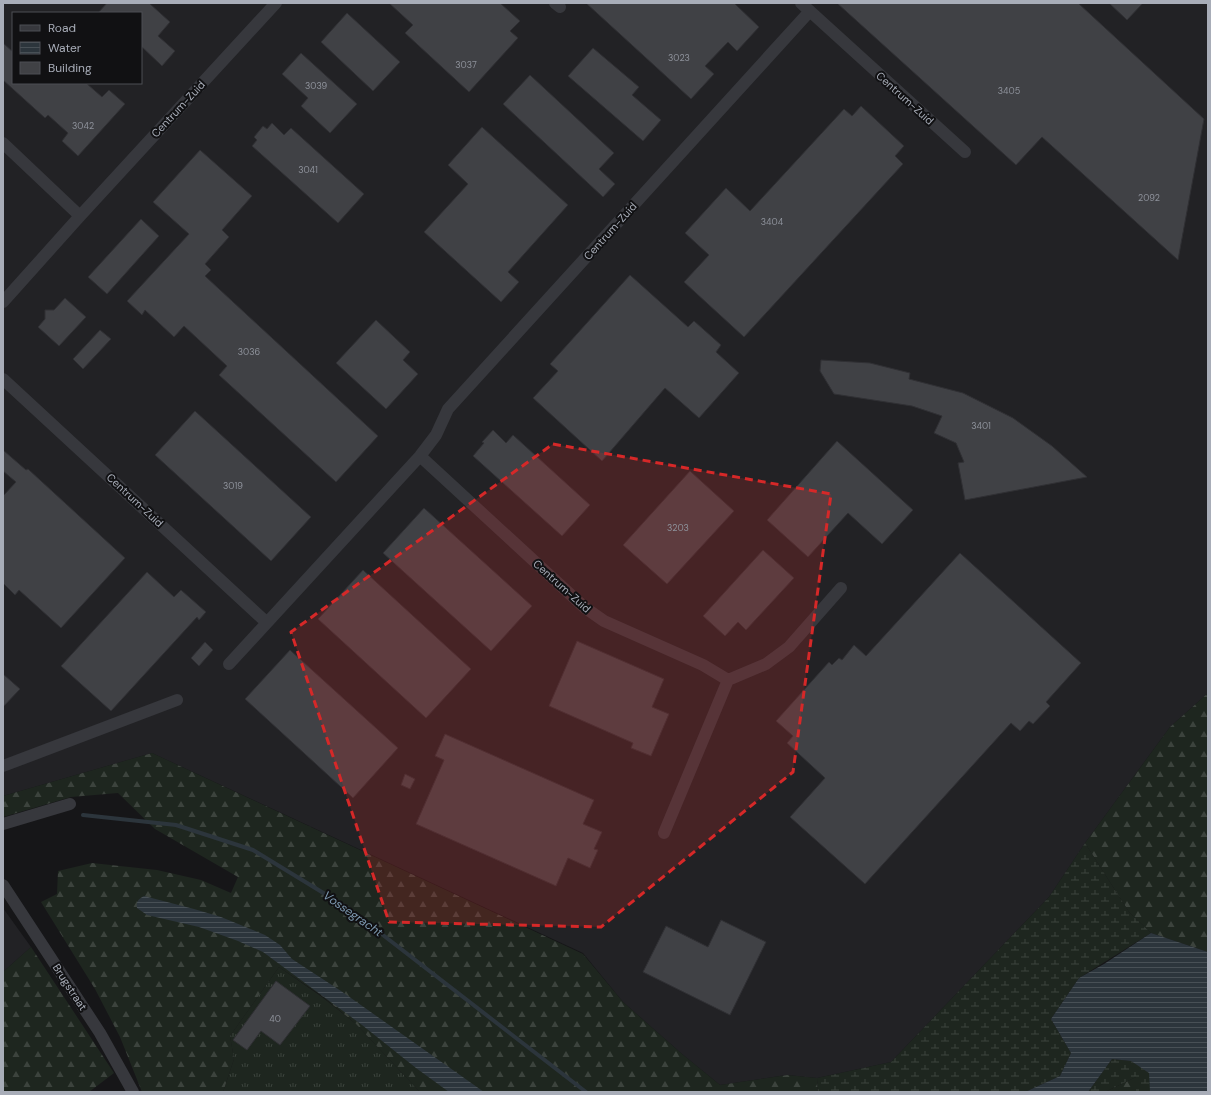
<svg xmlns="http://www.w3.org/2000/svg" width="1211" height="1095" font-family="'DM Sans',sans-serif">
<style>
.built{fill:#222225;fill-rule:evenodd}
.grass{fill:url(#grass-tufts)}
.forest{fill:url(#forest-firs)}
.wetland{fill:url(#wetland-marsh)}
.water{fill:url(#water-rules)}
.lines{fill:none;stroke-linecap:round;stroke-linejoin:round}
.stream{stroke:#2c353c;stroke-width:4}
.building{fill:#404145;stroke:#303034}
.minor{stroke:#37383d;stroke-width:12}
.marked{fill:#d62828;fill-opacity:0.2;stroke:#d62828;stroke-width:3;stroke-dasharray:8 5;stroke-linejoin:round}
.labels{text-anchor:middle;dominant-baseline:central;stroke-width:4;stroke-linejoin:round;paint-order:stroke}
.number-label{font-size:9px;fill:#8e929b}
.street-label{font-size:11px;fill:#a8adb8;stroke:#111113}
.water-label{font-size:12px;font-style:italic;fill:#7f9bb3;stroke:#111113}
</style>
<defs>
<pattern id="grass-tufts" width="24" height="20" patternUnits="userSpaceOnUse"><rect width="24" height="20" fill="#1e261f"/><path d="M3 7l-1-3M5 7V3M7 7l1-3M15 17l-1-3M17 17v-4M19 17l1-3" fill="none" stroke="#3c433d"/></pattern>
<pattern id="forest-firs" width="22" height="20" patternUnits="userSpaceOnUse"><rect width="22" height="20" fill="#1e261f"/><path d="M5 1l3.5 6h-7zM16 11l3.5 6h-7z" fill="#3c433d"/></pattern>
<pattern id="wetland-marsh" width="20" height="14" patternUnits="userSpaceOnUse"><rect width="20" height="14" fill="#1e261f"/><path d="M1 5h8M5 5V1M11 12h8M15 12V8" fill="none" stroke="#3c433d"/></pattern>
<pattern id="water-rules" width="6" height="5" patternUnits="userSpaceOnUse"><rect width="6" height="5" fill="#2c353c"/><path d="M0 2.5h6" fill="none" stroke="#485056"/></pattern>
</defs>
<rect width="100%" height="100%" fill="#161618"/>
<path class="built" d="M 3,3 L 1208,3 L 1208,693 L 1170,727 L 1085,843 L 1049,897 L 891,1062 L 817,1078 L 787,1075 L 720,1085 L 682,1054 L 623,1002 L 583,953 L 152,753 L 3,796 ZM 13,13 L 141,13 L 141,83 L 13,83 Z
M 3,908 L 31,947 L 3,972 Z"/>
<path class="grass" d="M 279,967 L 322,997 L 356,1024 L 420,1092 L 223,1092 L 234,1059 L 230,1036 Z"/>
<path class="forest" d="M 1208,693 L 1208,952 L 1151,933 L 1129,912 L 1085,843 L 1170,727 Z
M 152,753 L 583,954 L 623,1002 L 682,1054 L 720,1085 L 787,1075 L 817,1078 L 818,1092 L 420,1092 L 356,1024 L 322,996 L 279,967 L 230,1036 L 234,1059 L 223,1092 L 142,1092 L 120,1037 L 95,989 L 41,902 L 57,894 L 58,871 L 92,863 L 157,870 L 201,880 L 231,893 L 238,877 L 155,829 L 118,793 L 71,797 L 3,817 L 3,796 Z
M 31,947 L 114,1073 L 89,1092 L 3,1092 L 3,972 Z
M 1136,1077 L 1136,1092 L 1105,1092 Z"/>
<path class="wetland" d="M 1085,843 L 1129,912 L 1151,933 L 1079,978 L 1051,1019 L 1071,1053 L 1060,1076 L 1025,1092 L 818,1092 L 817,1078 L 891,1062 L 1049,897 Z
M 1112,1059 L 1131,1061 L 1150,1073 L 1150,1092 L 1136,1092 L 1136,1077 L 1105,1092 L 1088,1092 Z"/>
<path class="water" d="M 144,896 L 194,909 L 221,917 L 265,935 L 280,945 L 292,959 L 341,991 L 484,1092 L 449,1092 L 416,1068 L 362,1025 L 263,952 L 238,941 L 199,927 L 147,915 L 137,908 C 136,902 138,899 144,896 Z
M 1151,933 L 1208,952 L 1208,1092 L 1150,1092 L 1149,1073 L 1131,1061 L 1112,1059 L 1088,1092 L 1025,1092 L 1060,1076 L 1071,1053 L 1051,1019 L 1079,978 L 1104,964 Z"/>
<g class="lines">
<path class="stream" d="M 83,815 L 176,825 L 253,850 L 348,908 L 586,1092"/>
</g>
<path class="building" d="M 107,3 L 149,3 L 170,22 L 158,36 L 175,51 L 162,66 L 141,46 L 141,13 L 98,13 Z
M 389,3 L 500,3 L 520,21 L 510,31 L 518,38 L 469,92 L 405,33 L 413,25 Z
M 586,3 L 734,3 L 759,27 L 737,51 L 728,42 L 705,66 L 714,74 L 691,99 Z
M 837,3 L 1078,3 L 1204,119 L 1178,260 L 1042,137 L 1016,165 Z
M 1109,3 L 1143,3 L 1127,20 Z
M 347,13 L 400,62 L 373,91 L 321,42 Z
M 3,43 L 13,52 L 13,83 L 86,83 L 102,97 L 109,90 L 125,104 L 78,156 L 62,141 L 68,133 L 48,115 L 45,118 L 3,80 Z
M 593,48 L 639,87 L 632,95 L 661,120 L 643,141 L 568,76 Z
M 301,53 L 357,104 L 330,133 L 301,106 L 308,98 L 282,74 Z
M 530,75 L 614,153 L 599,169 L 615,184 L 603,197 L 503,104 Z
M 861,106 L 904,146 L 895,156 L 903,164 L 744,337 L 684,282 L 709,255 L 685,233 L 726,188 L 750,211 L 844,109 L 852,116 Z
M 272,123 L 284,135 L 291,128 L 364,194 L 338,223 L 252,146 L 257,140 L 254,137 L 263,126 L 267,129 Z
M 482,127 L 568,205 L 508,272 L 519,282 L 501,302 L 424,232 L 468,184 L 448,165 Z
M 200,150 L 252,196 L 222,230 L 229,237 L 205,264 L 211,270 L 205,276 L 378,436 L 336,482 L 219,375 L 227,366 L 184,326 L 174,337 L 145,310 L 142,315 L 127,301 L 189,234 L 153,202 Z
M 141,219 L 159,236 L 107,294 L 88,277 Z
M 630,275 L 688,327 L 694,321 L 721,345 L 716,352 L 739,373 L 699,418 L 665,388 L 602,461 L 533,398 L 558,371 L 550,364 Z
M 65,298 L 86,317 L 59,346 L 38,327 L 45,319 L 45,310 L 54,310 Z
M 376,320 L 410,352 L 403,360 L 418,374 L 386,409 L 336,363 Z
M 100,330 L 111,339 L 83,369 L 73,359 Z
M 821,360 L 870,363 L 910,373 L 909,379 L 963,393 L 1013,418 L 1052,446 L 1087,477 L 965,500 L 958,463 L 964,462 L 956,443 L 934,433 L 942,416 L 912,406 L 834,394 L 820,371 Z
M 195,411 L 311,517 L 271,561 L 155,455 Z
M 493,430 L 506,443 L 513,435 L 590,505 L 562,536 L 473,456 L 484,443 L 482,442 Z
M 837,441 L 913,510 L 882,544 L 848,513 L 808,557 L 767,520 Z
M 3,450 L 26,470 L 28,469 L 125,558 L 61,628 L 19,590 L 15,595 L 3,583 L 3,496 L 16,482 L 3,471 Z
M 690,471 L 734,511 L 667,584 L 623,545 Z
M 424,508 L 532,606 L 491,651 L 383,553 Z
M 763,550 L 794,578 L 746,630 L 738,622 L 725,636 L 703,616 Z
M 960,553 L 1081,663 L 1046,702 L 1050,706 L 1033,724 L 1029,721 L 1020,731 L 1011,723 L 865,884 L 790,817 L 825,778 L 787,743 L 793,736 L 776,721 L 829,662 L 832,665 L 839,658 L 842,660 L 854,645 L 866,656 Z
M 363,570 L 471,669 L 426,718 L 318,619 Z
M 147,572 L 174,597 L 181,590 L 206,612 L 199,620 L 197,617 L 111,711 L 61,666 Z
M 577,641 L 664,679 L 652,707 L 669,714 L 651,756 L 631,748 L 633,743 L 549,706 Z
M 205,642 L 213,650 L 199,666 L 191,658 Z
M 290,650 L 398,748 L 353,798 L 245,699 Z
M 3,674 L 20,689 L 3,707 Z
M 445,734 L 594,800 L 583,824 L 602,832 L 594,849 L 598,850 L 590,868 L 568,858 L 556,886 L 416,824 L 444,760 L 435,756 Z
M 405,774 L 415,779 L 410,789 L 401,785 Z
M 721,920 L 766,942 L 730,1015 L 643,972 L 666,926 L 708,947 Z
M 276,981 L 310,1006 L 280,1045 L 261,1031 L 247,1050 L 233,1040 Z"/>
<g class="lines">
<path class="minor" d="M 555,3 L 560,7
M 801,3 L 965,152
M 3,143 L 80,216
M 3,302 L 80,216 L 276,3
M 3,379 L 266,622
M 420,456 L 584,607 L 604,621 L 703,665 L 728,680 L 766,664 L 789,647 L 841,588
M 229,664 L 420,456 L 436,435 L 448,409 L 810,11
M 3,766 L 177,700
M 3,824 L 70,804
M 664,833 L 728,680
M 3,885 L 100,1033 L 133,1092"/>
</g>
<path class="marked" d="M 553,444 L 831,494 L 793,772 L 601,927 L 389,922 L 291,632 Z"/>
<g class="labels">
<g class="number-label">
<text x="679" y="58">3023</text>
<text x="466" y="65">3037</text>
<text x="316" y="86">3039</text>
<text x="1009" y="91">3405</text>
<text x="83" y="126">3042</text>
<text x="308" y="170">3041</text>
<text x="1149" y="198">2092</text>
<text x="772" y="222">3404</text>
<text x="249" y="352">3036</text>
<text x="981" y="426">3401</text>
<text x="233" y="486">3019</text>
<text x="678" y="528">3203</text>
<text x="275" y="1019">40</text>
</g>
<g class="street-label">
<text transform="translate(905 98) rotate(42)">Centrum-Zuid</text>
<text transform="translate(178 109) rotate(-47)">Centrum-Zuid</text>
<text transform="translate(610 231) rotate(-48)">Centrum-Zuid</text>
<text transform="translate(135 500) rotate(43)">Centrum-Zuid</text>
<text transform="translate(562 586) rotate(42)">Centrum-Zuid</text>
<text transform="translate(70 987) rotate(57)">Brugstraat</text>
</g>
<g class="water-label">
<text transform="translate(353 914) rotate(35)">Vossegracht</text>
</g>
</g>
<rect width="1211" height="1095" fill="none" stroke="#a8adb8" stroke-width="8"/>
<rect x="12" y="12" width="130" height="72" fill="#111113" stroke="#4d4f55"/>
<rect x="20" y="25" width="20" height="6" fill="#37383d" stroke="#4d4f55"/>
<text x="48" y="32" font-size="12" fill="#a8adb8">Road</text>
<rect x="20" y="42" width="20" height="12" fill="url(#water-rules)" stroke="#4d4f55"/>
<text x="48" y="52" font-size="12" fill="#a8adb8">Water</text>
<rect x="20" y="62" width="20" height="12" fill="#404145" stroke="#4d4f55"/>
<text x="48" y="72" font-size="12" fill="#a8adb8">Building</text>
</svg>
